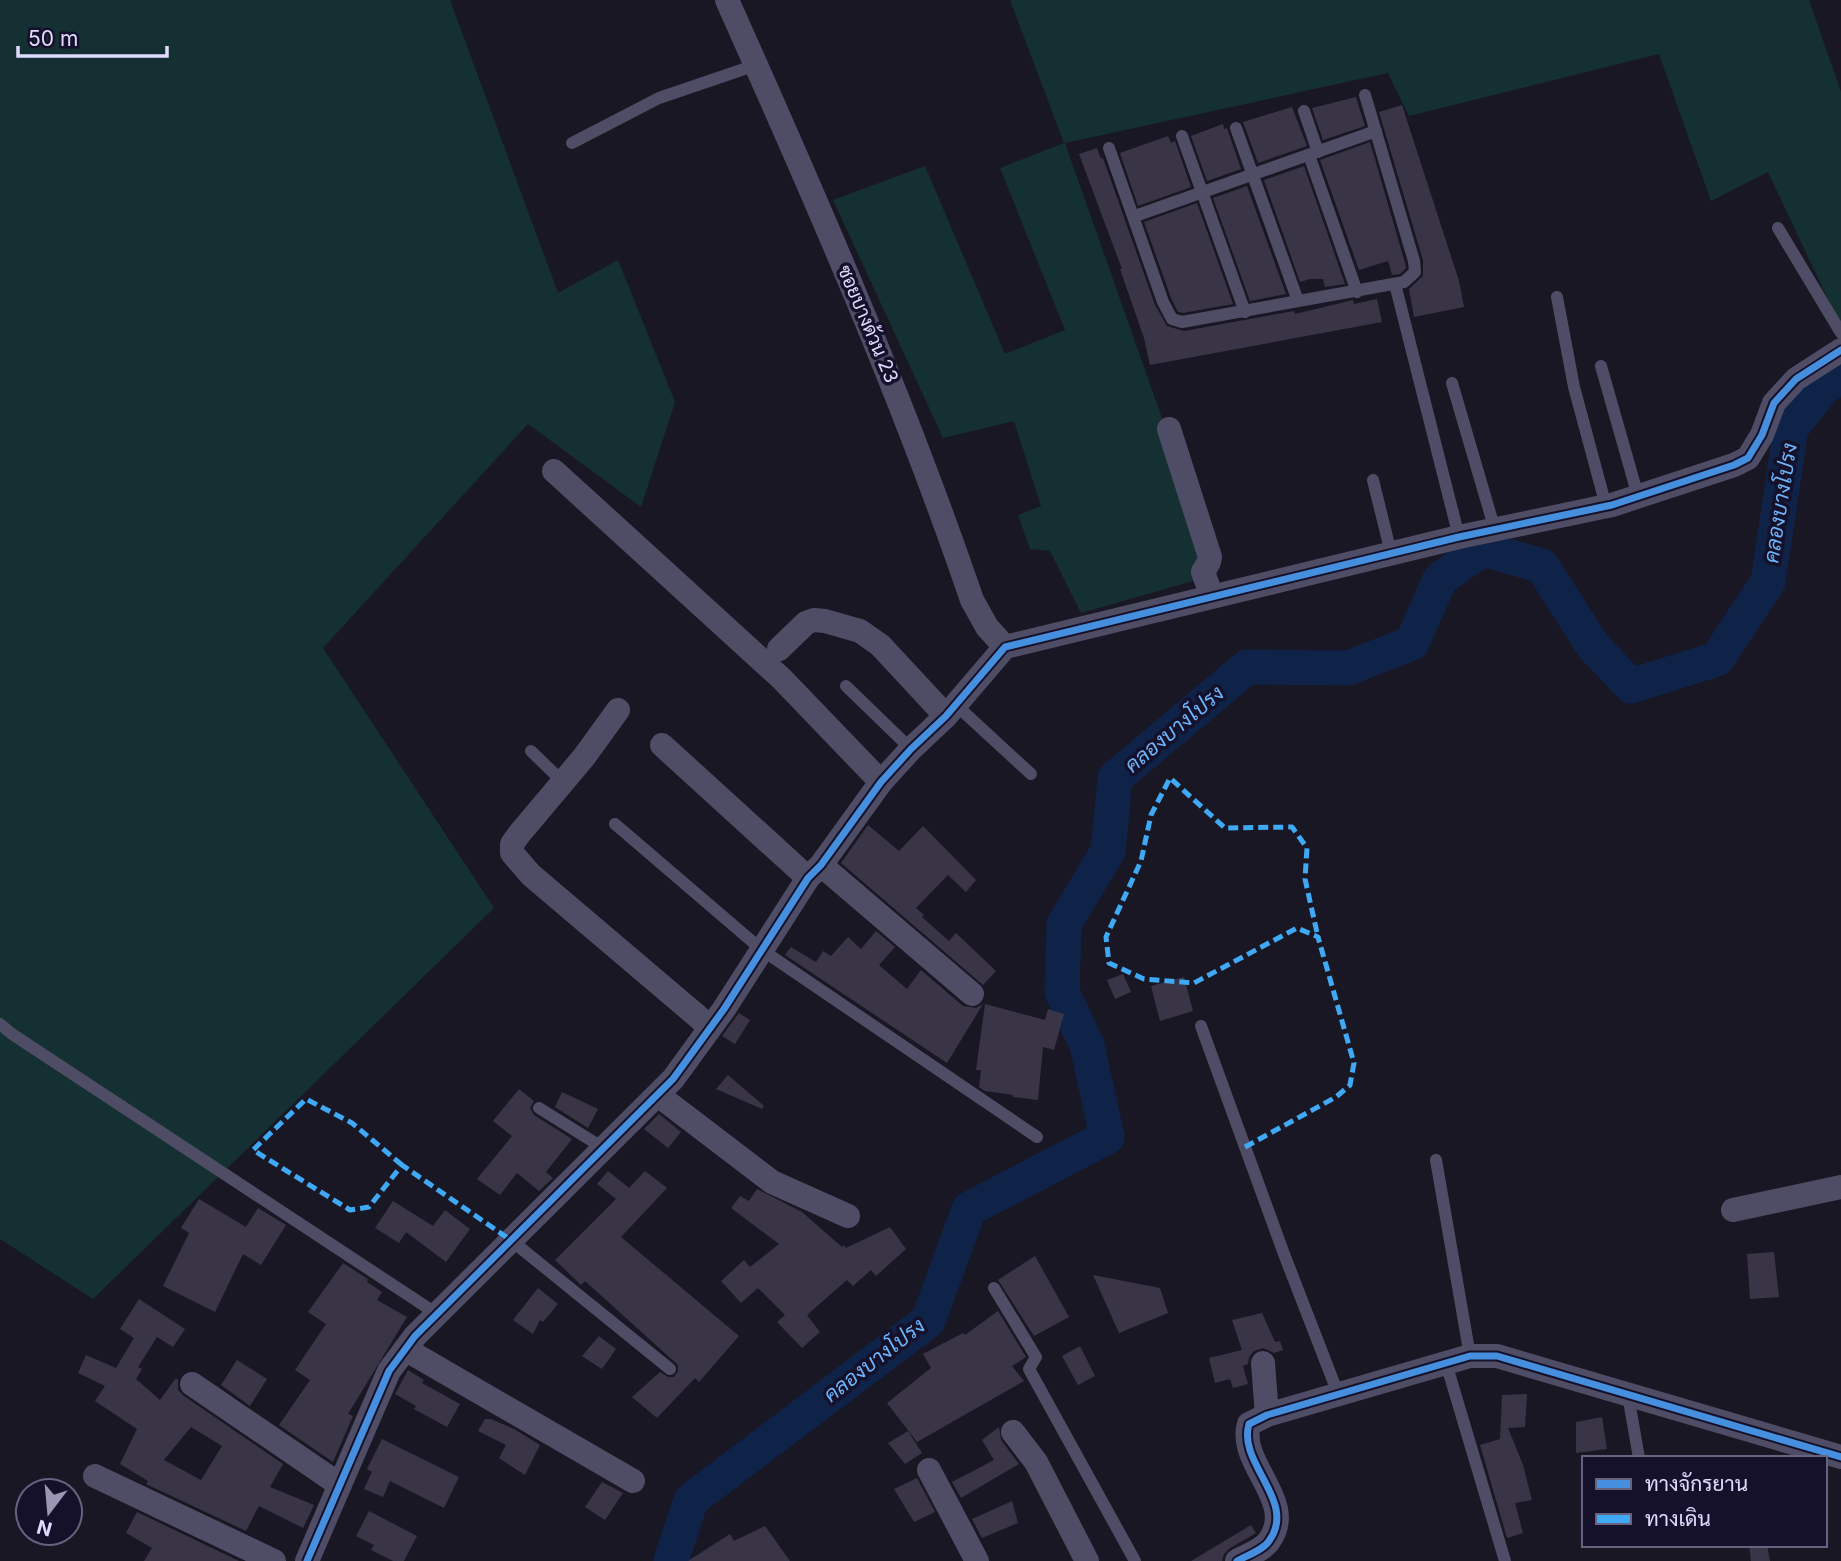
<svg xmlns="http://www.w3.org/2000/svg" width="1841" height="1561" font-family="Inter,Sarabun,sans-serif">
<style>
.green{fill:#153032}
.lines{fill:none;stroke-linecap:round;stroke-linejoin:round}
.river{stroke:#0f2248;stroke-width:35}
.building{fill:#393546;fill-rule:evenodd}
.service{stroke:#4f4d65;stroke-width:12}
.minor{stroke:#4f4d65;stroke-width:24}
.quiet{stroke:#3fa9f5;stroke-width:5;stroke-dasharray:10 5;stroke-linecap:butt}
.cycleway-casing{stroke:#16112a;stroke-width:11}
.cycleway{stroke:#468fdf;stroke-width:7}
.labels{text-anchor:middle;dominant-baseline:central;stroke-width:7;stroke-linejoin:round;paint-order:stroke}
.street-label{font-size:19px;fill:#e0dbfe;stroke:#16112a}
.water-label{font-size:21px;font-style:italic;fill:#6cb5fc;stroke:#16112a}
</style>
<rect width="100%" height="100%" fill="#1a1724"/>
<path class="green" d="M 0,0 L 450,0 L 558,293 L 618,260 L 675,402 L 641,507 L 528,424 L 323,648 L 494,908 L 93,1299 L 0,1239 Z
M 1010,0 L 1809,0 L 1841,92 L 1841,327 L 1768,172 L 1711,201 L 1659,54 L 1409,116 L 1388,73 L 1065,143 L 1213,563 L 1200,579 L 1081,613 L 1050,551 L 1030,549 L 1018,515 L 1041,506 L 1014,421 L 943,438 L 833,200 L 925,166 L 1005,354 L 1065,330 L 1000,168 L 1064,143 Z"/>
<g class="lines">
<path class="river" d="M 671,1561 L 691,1500 L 928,1321 L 969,1209 L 1107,1137 L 1087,1045 L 1062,992 L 1064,924 L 1108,851 L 1115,778 L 1247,667 L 1348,668 L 1412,643 L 1440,579 L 1483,549 L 1542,566 L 1593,646 L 1631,686 L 1717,659 L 1768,582 L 1791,428 L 1824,387 L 1841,377"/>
</g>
<path class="building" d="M 1356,97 L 1365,126 L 1323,140 L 1312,108 Z
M 1402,105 L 1459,281 L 1464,307 L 1414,317 L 1409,289 L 1423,276 L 1423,260 L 1379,112 Z
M 1292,107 L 1307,146 L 1258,163 L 1243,122 Z
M 1223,124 L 1224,129 L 1227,128 L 1241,169 L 1207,181 L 1191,136 Z
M 1168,136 L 1171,143 L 1175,141 L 1191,187 L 1138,206 L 1120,153 Z
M 1370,142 L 1405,263 L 1406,268 L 1400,274 L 1392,275 L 1388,261 L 1359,270 L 1320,160 Z
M 1097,148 L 1101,159 L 1103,158 L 1155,305 L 1167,326 L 1184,331 L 1294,311 L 1295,314 L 1353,300 L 1354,304 L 1377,299 L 1382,322 L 1150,365 L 1144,338 L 1120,269 L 1122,269 L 1079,154 Z
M 1304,166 L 1345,284 L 1325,287 L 1323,279 L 1310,279 L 1300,282 L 1264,180 Z
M 1247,186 L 1286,294 L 1250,301 L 1213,198 Z
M 1197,203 L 1233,304 L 1183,313 L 1178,312 L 1171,298 L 1144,222 Z
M 868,825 L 899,851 L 923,826 L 976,880 L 966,892 L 948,875 L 916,908 L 924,915 L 922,917 L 949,941 L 956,933 L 996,971 L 983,985 L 841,863 Z
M 876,931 L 895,947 L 879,965 L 907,989 L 921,970 L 963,1006 L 976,1008 L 983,1004 L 947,1063 L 785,955 L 791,947 L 816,962 L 823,951 L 831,956 L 848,937 L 861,949 Z
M 1123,974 L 1131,992 L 1115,999 L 1107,980 Z
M 1184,977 L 1193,1011 L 1160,1021 L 1151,986 Z
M 985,1004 L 1045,1020 L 1048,1009 L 1064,1014 L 1054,1050 L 1043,1047 L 1038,1100 L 1013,1097 L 1013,1095 L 985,1091 L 979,1087 L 981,1070 L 976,1070 Z
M 739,1013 L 750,1020 L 735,1044 L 722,1036 Z
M 728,1075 L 764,1106 L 762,1109 L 716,1089 Z
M 519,1089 L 534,1101 L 530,1108 L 534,1115 L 572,1139 L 546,1172 L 553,1178 L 539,1191 L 517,1173 L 500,1195 L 477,1179 L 512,1136 L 493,1121 Z
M 562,1092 L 598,1109 L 588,1128 L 555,1107 Z
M 659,1114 L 681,1132 L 668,1148 L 644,1129 Z
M 608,1171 L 629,1188 L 645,1171 L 667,1188 L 621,1237 L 739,1336 L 699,1382 L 695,1378 L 657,1418 L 632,1397 L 660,1372 L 668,1377 L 674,1377 L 678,1371 L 678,1365 L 585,1281 L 581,1285 L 555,1260 L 616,1199 L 597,1184 Z
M 757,1189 L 802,1212 L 842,1247 L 844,1245 L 846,1248 L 890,1227 L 906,1249 L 876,1276 L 871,1270 L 853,1286 L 847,1280 L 807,1315 L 820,1332 L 802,1348 L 777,1322 L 785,1315 L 758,1288 L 741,1303 L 721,1281 L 744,1260 L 750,1267 L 779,1244 L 731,1208 L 740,1196 L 749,1201 Z
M 199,1199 L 246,1227 L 258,1208 L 286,1225 L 261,1265 L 243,1254 L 215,1312 L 163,1286 L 189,1233 L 181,1228 Z
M 393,1201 L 433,1226 L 445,1210 L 470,1229 L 446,1262 L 406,1232 L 399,1243 L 375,1228 Z
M 1774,1252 L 1779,1297 L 1750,1299 L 1747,1254 Z
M 1035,1256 L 1069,1317 L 1034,1336 L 998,1280 Z
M 343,1263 L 368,1279 L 367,1282 L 382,1292 L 377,1300 L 407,1317 L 348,1414 L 353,1416 L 333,1462 L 279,1425 L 310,1380 L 295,1370 L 326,1324 L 308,1312 Z
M 1093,1275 L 1160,1288 L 1168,1313 L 1119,1333 Z
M 538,1288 L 558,1304 L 543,1322 L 540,1320 L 533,1334 L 513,1320 Z
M 139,1299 L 185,1329 L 173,1347 L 157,1337 L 138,1367 L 142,1369 L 136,1379 L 160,1400 L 176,1378 L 178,1380 L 178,1390 L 184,1396 L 283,1464 L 270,1487 L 314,1505 L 303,1528 L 259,1506 L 246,1531 L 146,1484 L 148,1481 L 120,1464 L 137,1429 L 95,1401 L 105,1386 L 78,1373 L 86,1355 L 116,1368 L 134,1338 L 120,1329 ZM 191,1427 L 222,1446 L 201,1480 L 164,1460 Z
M 998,1311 L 1026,1357 L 1012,1366 L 1024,1381 L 917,1442 L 887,1403 L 931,1368 L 923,1354 L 963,1333 L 965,1335 Z
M 1262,1313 L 1275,1342 L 1280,1341 L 1283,1350 L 1274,1353 L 1263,1348 L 1254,1351 L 1249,1357 L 1248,1364 L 1243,1366 L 1248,1384 L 1233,1388 L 1230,1379 L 1215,1383 L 1209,1358 L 1242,1350 L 1232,1320 Z
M 599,1336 L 616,1349 L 602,1369 L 582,1356 Z
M 1080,1346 L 1095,1376 L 1078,1385 L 1062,1356 Z
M 237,1360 L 267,1379 L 250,1406 L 221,1385 Z
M 408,1370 L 424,1380 L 422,1383 L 460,1404 L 447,1427 L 414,1409 L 416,1406 L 395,1394 Z
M 1527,1394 L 1525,1427 L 1508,1428 L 1523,1465 L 1532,1500 L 1515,1503 L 1523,1533 L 1507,1538 L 1480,1445 L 1500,1439 L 1502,1395 Z
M 1602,1417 L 1607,1449 L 1576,1453 L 1576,1422 Z
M 485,1419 L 491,1419 L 514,1429 L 540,1445 L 525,1475 L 499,1458 L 506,1445 L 478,1431 Z
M 999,1427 L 1001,1440 L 1019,1464 L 961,1498 L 952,1482 L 994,1460 L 982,1440 Z
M 908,1431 L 922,1453 L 905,1464 L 888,1443 Z
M 382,1439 L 459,1477 L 444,1508 L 390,1481 L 383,1497 L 364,1489 L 372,1472 L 367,1469 Z
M 917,1478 L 935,1512 L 914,1522 L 894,1489 Z
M 602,1482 L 623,1493 L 605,1520 L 585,1507 Z
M 1012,1501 L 1018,1523 L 982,1538 L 972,1519 Z
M 369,1511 L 417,1536 L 404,1561 L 393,1561 L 371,1550 L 374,1545 L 356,1536 Z
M 137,1512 L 239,1561 L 144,1561 L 152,1548 L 126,1533 Z
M 1251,1525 L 1256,1533 L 1230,1548 L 1224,1554 L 1222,1561 L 1191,1561 Z
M 765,1526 L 790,1561 L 688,1561 L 730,1534 L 734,1541 Z
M 1749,1545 L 1767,1545 L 1770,1561 L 1751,1561 Z"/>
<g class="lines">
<path class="service" d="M 1304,111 L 1318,152
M 1236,128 L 1298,301
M 1182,136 L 1245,312
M 572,143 L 659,98 L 756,65
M 1109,148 L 1163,302 L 1172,319 L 1182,322 L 1404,282 L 1415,272 L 1414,261 L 1365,95
M 1309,155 L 1357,292
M 1135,216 L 1376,131
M 1778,228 L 1841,333
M 1395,284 L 1459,537
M 1557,297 L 1574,387 L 1606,506
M 1601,366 L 1638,496
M 1452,383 L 1495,530
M 1373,480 L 1391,553
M 846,686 L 911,749
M 956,705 L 1031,774
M 531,751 L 563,782
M 615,824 L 762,950 L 1037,1137
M 0,1024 L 12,1034 L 437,1314
M 1201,1026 L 1284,1254 L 1339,1396
M 539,1108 L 605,1149
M 1436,1160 L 1470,1356
M 512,1241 L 670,1369
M 994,1288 L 1036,1357 L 1029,1369 L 1135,1561
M 1446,1363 L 1505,1561
M 1628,1395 L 1639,1458"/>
<path class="minor" d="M 727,0 C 815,197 902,395 972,600 L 987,627 L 1005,647
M 1169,429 L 1210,557 L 1209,562 L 1203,572 L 1212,597
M 554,471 L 781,678 L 881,782
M 779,649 L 806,623 L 814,620 L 825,621 L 860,631 L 880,645 L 946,716
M 618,710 L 584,757 L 520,833 L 512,844 L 512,853 L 531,875 L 710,1027
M 662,745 L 808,878
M 821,865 L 972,994
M 658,1095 L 772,1182 L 848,1216
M 1733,1210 L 1841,1187
M 405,1349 L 633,1481
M 1263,1363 L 1267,1415
M 192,1384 L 340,1485
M 1013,1432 L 1036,1462 L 1087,1561
M 929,1470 L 977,1561
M 95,1476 L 274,1561
M 307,1561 L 389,1371 L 415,1336 L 673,1079 L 724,1009 L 808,878 L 821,865 L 881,782 L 911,749 L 946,716 L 1005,647 L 1459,537 L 1612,505 L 1734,465 L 1748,458 L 1762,435 L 1774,403 L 1796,379 L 1841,350
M 1237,1561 C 1246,1556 1263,1550 1269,1541 C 1298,1501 1237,1464 1249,1424 L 1267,1415 L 1470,1356 L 1497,1356 L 1841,1457"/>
<path class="quiet" d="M 1245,1147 L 1336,1097 L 1350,1085 L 1354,1063 L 1318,937 L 1297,928 L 1194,983 L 1144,979 L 1109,963 L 1106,937 L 1141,861 L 1151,815 L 1170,778 L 1225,828 L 1292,827 L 1307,848 L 1305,879 L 1318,937
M 402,1165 L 352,1123 L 306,1099 L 253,1150 L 350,1210 L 369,1207 L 402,1165 L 512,1241"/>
<defs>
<path id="cycleway" d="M 307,1561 L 389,1371 L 415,1336 L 673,1079 L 724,1009 L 808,878 L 821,865 L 881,782 L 911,749 L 946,716 L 1005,647 L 1459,537 L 1612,505 L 1734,465 L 1748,458 L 1762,435 L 1774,403 L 1796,379 L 1841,350
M 1237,1561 C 1246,1556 1263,1550 1269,1541 C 1298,1501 1237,1464 1249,1424 L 1267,1415 L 1470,1356 L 1497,1356 L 1841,1457"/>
</defs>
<use href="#cycleway" class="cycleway-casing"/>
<use href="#cycleway" class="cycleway"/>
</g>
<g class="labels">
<g class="street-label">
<text transform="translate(868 324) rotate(67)">ซอยบางด้วน 23</text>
</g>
<g class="water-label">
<text transform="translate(1780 503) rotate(-81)">คลองบางโปรง</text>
<text transform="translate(1174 729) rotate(-40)">คลองบางโปรง</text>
<text transform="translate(874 1360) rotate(-38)">คลองบางโปรง</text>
</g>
</g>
<rect x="1582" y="1456" width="245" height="91" fill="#16112a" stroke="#67627f" stroke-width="2"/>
<rect x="1596" y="1479" width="35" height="10" fill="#468fdf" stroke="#67627f" stroke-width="2"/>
<text x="1645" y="1491" font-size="21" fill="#e0dbfe">ทางจักรยาน</text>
<rect x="1596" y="1514" width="35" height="10" fill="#3fa9f5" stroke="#67627f" stroke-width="2"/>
<text x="1645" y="1526" font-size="21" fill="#e0dbfe">ทางเดิน</text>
<g transform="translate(49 1512) rotate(196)"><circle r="33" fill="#16112a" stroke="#67627f" stroke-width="2"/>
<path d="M0-5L12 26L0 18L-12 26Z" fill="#9b96b2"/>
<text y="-10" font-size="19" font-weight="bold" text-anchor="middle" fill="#e0dbfe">N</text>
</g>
<path d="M18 46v10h149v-10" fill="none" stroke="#e0dbfe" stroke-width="3.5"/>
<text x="28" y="46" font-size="21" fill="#e0dbfe" stroke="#16112a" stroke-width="5" paint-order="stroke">50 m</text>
</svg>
